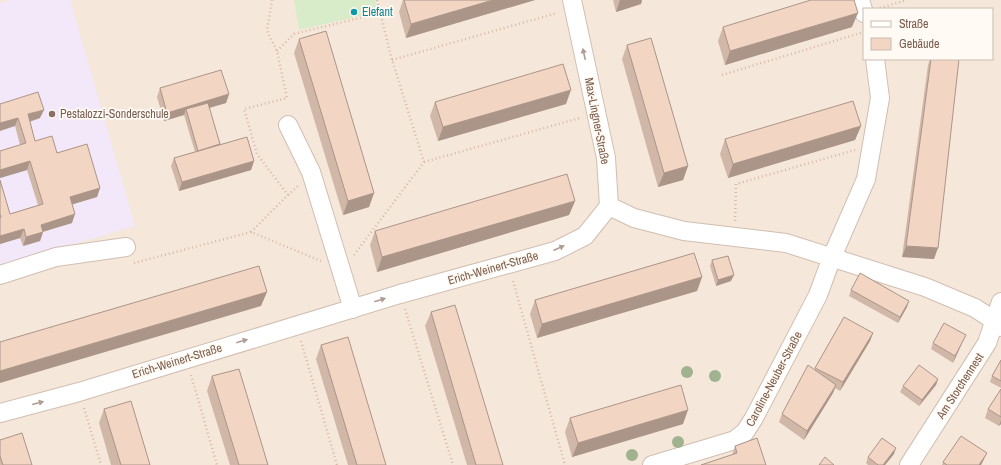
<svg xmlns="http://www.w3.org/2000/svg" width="1001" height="465" font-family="'Archivo Narrow',sans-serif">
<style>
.residential{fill:#f5e8da;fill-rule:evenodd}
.education{fill:#f3e8fa}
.green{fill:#d8ecc9}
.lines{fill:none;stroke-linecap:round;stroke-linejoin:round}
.street-casing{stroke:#d1beb0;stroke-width:20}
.path{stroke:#d9b8a5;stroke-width:2.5;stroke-dasharray:1 3;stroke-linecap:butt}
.street{stroke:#fff;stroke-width:18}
.tree{fill:#a0b28e}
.wall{fill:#d1b7a8}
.shaded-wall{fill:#aa9588}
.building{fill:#f3d5c3;stroke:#aa9588}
.oneway{fill:#af9d94}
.culture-dot{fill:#0f9aa8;stroke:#fffaf3;stroke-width:1.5}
.education-dot{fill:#8d6e63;stroke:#fffaf3;stroke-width:1.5}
.labels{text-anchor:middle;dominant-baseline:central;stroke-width:3.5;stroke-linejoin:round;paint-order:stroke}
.culture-label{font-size:12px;fill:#0d838f;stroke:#fffaf3;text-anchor:start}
.education-label{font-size:12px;fill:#785e54;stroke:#fffaf3;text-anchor:start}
.street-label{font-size:12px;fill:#7a5c4d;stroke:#fffaf3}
</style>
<rect width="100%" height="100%" fill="#fdf6ec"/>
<path class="residential" d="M 0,0 L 1001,0 L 1001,465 L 0,465 ZM 864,9 L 992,9 L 992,59 L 864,59 Z"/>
<path class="education" d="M 12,0 L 70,0 L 135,226 L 0,266 L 0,3 Z"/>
<path class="green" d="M 294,0 L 375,0 L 377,12 L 299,30 Z"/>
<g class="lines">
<defs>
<path id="street" d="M 860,0 L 864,13
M 288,125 L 311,172 L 353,309
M 609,206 L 634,218 L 684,231 L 786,243 L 925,287 L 975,308 L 995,321 L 1001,327
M 0,275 L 56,257 L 126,247
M 0,413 L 79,392 L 400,294 L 555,251 L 585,236 L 609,206 L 606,158 L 572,0
M 652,465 L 735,440 L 745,432 L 754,418 L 818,295 L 832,257 L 866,179 L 880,98 L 875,59
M 909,465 L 987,343 L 1001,302"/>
</defs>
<use href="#street" class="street-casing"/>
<path class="path" d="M 880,8 L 907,0
M 277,51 L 294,34 L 380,13
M 392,60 L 557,13
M 722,75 L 864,32
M 424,162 L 580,118
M 288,195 L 298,186
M 735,221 L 736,184 L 855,150
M 251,232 L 288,195 L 257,154 L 244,109 L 287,98 L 277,51 L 267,31 L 272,0
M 354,255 L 424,162 L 392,60 L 377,0
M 134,263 L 251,232 L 321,261
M 513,281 L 565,465
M 405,309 L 453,465
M 301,341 L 337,465
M 191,375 L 217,465
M 84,408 L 101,465"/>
<use href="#street" class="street"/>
</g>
<g class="tree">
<circle cx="687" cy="372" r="6"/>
<circle cx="715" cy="376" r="6"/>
<circle cx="678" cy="442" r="6"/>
<circle cx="632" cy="455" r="6"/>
</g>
<path class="wall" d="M 403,0 L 535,0 L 406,38 L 399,12 Z
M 613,0 L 642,0 L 641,4 L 616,12 Z
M 723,27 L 852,27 L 725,65 L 718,41 Z
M 299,39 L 374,193 L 369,207 L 343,215 L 294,53 Z
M 627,45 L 688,166 L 683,180 L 658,187 L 622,59 Z
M 930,59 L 958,59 L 934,259 L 902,257 L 928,65 Z
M 160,88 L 229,94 L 226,103 L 209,108 L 220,144 L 254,161 L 251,170 L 179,191 L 171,166 L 174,158 L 195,152 L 184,115 L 164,121 L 157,97 Z
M 435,102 L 566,104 L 438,141 L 430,116 Z
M 0,104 L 40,118 L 30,122 L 35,141 L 57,153 L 100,188 L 97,197 L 72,204 L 72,223 L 43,232 L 40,241 L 23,246 L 20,238 L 0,244 L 0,180 L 10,214 L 38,205 L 27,170 L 0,178 L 0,151 L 20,145 L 15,126 Z
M 861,126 L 855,140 L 728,178 L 720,154 L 725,139 Z
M 575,201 L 569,215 L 377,272 L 370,245 L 375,231 Z
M 712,260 L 731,281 L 716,286 L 710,266 Z
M 702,277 L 697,291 L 537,338 L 530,314 L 535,300 Z
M 851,290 L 907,307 L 898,323 L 849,296 Z
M 431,312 L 503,465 L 467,465 L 425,326 Z
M 873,333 L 870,341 L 840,391 L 835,388 L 833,393 L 804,440 L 779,422 L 782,414 L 814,370 L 815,368 Z
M 963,341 L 953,363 L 931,349 L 933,343 Z
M 321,345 L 386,465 L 348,465 L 316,359 Z
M 1001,360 L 1001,388 L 990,382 L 992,376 Z
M 212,376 L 268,465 L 230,465 L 207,391 Z
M 938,379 L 936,385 L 919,406 L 900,392 L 903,386 Z
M 1001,389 L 1001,424 L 999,426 L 985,418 L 988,409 Z
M 104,409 L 150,465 L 111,465 L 99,423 Z
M 570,418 L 683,424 L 572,457 L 565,432 Z
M 0,440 L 32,465 L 0,465 Z
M 735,446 L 766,465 L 732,455 Z
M 894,454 L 885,465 L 868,465 L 866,463 L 868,457 Z
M 984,459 L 981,465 L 942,465 L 943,462 Z"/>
<path class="shaded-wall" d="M 493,0 L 535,0 L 406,38 L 411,24 Z
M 620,0 L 642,0 L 641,4 L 616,12 Z
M 858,13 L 852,27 L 725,65 L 730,51 Z
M 571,90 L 566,104 L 438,141 L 443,127 Z
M 229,94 L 226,103 L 188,114 L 186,109 L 184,115 L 164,121 L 167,113 Z
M 44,110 L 40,118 L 24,123 L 28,114 Z
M 18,118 L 15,126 L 0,131 L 0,123 Z
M 861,126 L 855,140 L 728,178 L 733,164 Z
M 30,161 L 27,170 L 0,178 L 0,170 Z
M 254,161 L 251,170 L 179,191 L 182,182 Z
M 688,166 L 683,180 L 658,187 L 664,173 Z
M 100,188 L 97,197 L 67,206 L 70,197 Z
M 374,193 L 369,207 L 343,215 L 348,201 Z
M 575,201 L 569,215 L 377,272 L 382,257 Z
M 75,214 L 72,223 L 38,233 L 41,225 Z
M 24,229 L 20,238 L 0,244 L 0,236 Z
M 43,232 L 40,241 L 23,246 L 26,237 Z
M 906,246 L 938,248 L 934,259 L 902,257 Z
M 734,275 L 731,281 L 716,286 L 718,280 Z
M 702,277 L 697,291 L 537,338 L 542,324 Z
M 267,292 L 261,306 L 0,383 L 0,371 Z
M 909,301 L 907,307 L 898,323 L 900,317 Z
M 873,333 L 870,341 L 840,391 L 843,382 Z
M 966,335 L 963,341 L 953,363 L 955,356 Z
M 938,379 L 936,385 L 919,406 L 922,400 Z
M 836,385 L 833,393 L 804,440 L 807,431 Z
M 688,410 L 683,424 L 572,457 L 578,443 Z
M 1001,420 L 1001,424 L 999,426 Z
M 896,448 L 894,454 L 885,465 L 883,465 Z
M 987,453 L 981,465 L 979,465 Z"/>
<path class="building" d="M 404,0 L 493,0 L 411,24 Z
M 811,0 L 854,0 L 858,13 L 730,51 L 723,27 Z
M 326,31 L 374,193 L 348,201 L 299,39 Z
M 651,38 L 688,166 L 664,173 L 627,45 Z
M 931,59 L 959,59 L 938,248 L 906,246 Z
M 563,64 L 571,90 L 443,127 L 435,102 Z
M 221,70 L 229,94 L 167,113 L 160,88 Z
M 38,92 L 44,110 L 28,114 L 35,141 L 52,136 L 57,153 L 87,144 L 100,188 L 70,197 L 75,214 L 41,225 L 43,232 L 26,237 L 24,229 L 0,236 L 0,218 L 1,217 L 0,214 L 0,180 L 10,214 L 43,204 L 30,161 L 0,170 L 0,151 L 26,143 L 18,118 L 0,123 L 0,104 Z
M 853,101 L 861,126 L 733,164 L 725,139 Z
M 208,103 L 220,144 L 198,151 L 186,109 Z
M 247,137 L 254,161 L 182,182 L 174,158 Z
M 567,174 L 575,201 L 382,257 L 375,231 Z
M 694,253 L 702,277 L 542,324 L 535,300 Z
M 728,256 L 734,275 L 718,280 L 712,260 Z
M 259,266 L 267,292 L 0,371 L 0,342 Z
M 860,273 L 909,301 L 900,317 L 851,290 Z
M 455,305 L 503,465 L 476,465 L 431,312 Z
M 844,317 L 873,333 L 843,382 L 815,368 Z
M 944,323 L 966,335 L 955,356 L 933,343 Z
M 348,337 L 386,465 L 357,465 L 321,345 Z
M 1001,360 L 1001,381 L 992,376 Z
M 808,365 L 836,385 L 807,431 L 782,414 Z
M 919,365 L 938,379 L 922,400 L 903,386 Z
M 239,369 L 268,465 L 239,465 L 212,376 Z
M 681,385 L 688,410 L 578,443 L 570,418 Z
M 1001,389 L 1001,417 L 988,409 Z
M 131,401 L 150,465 L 121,465 L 104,409 Z
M 22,433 L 32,465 L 3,465 L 0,456 L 0,440 Z
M 961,436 L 987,453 L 979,465 L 947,465 L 943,462 Z
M 757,438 L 766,465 L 701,465 L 737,453 L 735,446 Z
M 882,438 L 896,448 L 883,465 L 878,465 L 868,457 Z
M 825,457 L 834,465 L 819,465 Z"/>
<defs><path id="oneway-solid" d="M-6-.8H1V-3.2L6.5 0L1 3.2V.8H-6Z"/></defs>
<g class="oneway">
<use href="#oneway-solid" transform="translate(584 54) rotate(-102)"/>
<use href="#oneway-solid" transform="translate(559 248) rotate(-24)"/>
<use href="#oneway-solid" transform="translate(380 300) rotate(-18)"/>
<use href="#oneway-solid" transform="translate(242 341) rotate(-16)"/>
<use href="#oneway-solid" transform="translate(38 403) rotate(-15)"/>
</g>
<circle class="culture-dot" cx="354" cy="12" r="4"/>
<circle class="education-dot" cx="52" cy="114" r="4"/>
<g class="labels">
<g class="culture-label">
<text x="362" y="12">Elefant</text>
</g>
<g class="education-label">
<text x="60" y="114">Pestalozzi-Sonderschule</text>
</g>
<g class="street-label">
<text transform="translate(597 121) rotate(79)">Max-Lingner-Straße</text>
<text transform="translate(493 268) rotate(-16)">Erich-Weinert-Straße</text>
<text transform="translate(177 361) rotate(-17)">Erich-Weinert-Straße</text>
<text transform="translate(774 379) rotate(-62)">Caroline-Neuber-Straße</text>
<text transform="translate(960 386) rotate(-57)">Am Storchennest</text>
</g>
</g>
<rect x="863" y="8" width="130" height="52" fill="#fffaf3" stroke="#cabbb1"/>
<rect x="871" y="21" width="20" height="6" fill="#ffffff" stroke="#cabbb1"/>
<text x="899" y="28" font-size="12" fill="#7a5c4d">Straße</text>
<rect x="871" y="38" width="20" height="12" fill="#f3d5c3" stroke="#cabbb1"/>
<text x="899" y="48" font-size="12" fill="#7a5c4d">Gebäude</text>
</svg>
